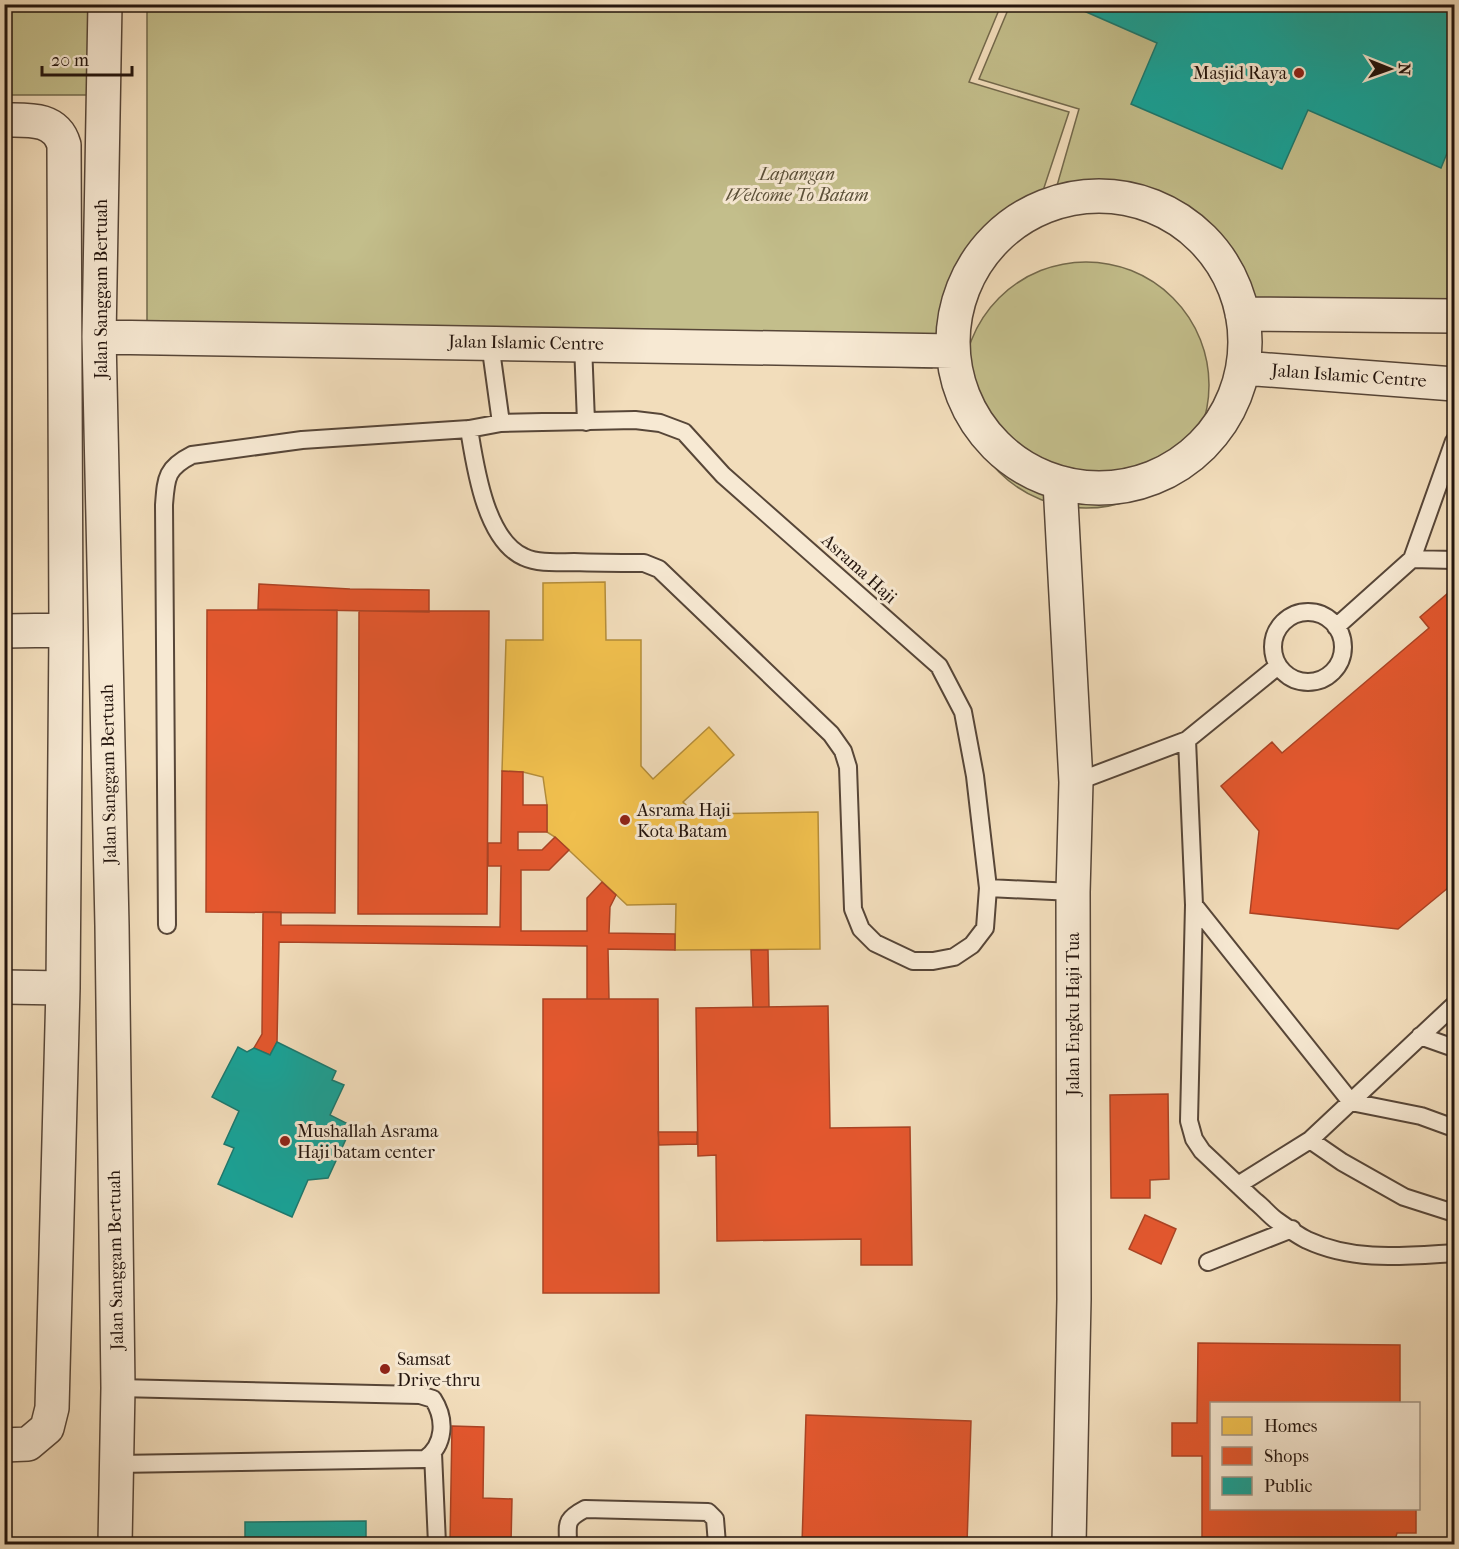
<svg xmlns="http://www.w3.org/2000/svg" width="1459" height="1549" font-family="'IM FELL French Canon',serif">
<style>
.green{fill:#c3be8b;stroke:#73694c;stroke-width:1.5}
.homes{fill:#f2c14e;stroke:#b48d3a;stroke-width:1.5}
.shops{fill:#e4572e;stroke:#aa4324;stroke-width:1.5}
.public{fill:#17a398;stroke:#1b786e;stroke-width:1.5}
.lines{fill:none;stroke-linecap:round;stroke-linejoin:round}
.service-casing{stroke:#574638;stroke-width:20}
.minor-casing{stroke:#574638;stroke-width:36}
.tertiary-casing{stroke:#574638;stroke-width:36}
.service{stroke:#f7e9d3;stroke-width:16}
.minor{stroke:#f7e9d3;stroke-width:33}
.tertiary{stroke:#f7e9d3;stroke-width:33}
.poi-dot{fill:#8f2418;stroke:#f7e9d3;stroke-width:2}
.labels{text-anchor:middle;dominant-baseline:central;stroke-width:6;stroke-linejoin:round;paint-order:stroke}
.poi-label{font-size:18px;fill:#23140d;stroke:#f7e9d3;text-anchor:start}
.park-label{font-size:18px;font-style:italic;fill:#5b5039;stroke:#f7e9d3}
.street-label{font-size:18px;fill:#23140d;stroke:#f7e9d3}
</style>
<rect width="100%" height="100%" fill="#f2ddbb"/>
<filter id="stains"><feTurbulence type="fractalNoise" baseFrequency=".00333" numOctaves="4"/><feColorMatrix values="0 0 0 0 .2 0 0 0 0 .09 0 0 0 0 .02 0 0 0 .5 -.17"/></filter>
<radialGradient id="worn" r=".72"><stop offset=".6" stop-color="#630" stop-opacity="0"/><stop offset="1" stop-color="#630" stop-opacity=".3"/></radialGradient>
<path class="green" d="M 5,5 L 93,5 L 92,95 L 5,95 Z
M 147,5 L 1001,5 L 969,82 L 1069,112 L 1031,227 L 986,256 L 959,286 L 932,368 L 147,349 Z
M 1010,5 L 1454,5 L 1454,313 L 1258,308 L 1237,278 L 1202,224 L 1140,195 L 1099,187 L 1068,190 L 1054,196 L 1079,109 L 979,79 Z
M963 385a123 123 0 1 1 246 0a123 123 0 1 1-246 0Z"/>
<path class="homes" d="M 605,582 L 606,640 L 641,640 L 641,766 L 653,779 L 709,727 L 734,755 L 683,802 L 695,814 L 818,812 L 820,949 L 675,950 L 676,904 L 627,905 L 555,837 L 547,832 L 547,805 L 543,777 L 523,772 L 502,771 L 506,640 L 543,640 L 543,583 Z"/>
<path class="shops" d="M 259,584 L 350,589 L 429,590 L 429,612 L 258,609 Z
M 1454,588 L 1454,883 L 1398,929 L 1250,913 L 1259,831 L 1221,786 L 1272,742 L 1282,753 L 1429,628 L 1420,617 Z
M 207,610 L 337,610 L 335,913 L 206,912 Z
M 359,611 L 489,611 L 487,914 L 358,914 Z
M 502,771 L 523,772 L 523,805 L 547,805 L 547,832 L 518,832 L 518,850 L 542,850 L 555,837 L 569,850 L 549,870 L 521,870 L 521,931 L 587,931 L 587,898 L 602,882 L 616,895 L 610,907 L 609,933 L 675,934 L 675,950 L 608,949 L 609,999 L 587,999 L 587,946 L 279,942 L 277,1042 L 270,1055 L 254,1048 L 262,1034 L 263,912 L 281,912 L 281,925 L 500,927 L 501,866 L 488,866 L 488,843 L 501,843 Z
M 751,950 L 768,950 L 769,1007 L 753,1007 Z
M 543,999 L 658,999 L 659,1293 L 543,1293 Z
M 828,1006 L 830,1128 L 910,1127 L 912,1265 L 861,1265 L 861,1239 L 717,1241 L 716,1155 L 698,1156 L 696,1008 Z
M 1168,1094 L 1169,1179 L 1150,1180 L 1150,1198 L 1111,1198 L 1110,1095 Z
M 658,1132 L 697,1132 L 697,1144 L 659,1145 Z
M 1145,1215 L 1176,1229 L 1161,1264 L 1129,1249 Z
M 1198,1343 L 1400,1345 L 1400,1404 L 1212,1404 L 1212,1508 L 1416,1508 L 1416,1533 L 1397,1533 L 1394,1544 L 1202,1544 L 1202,1456 L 1172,1456 L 1172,1423 L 1197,1423 Z
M 806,1415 L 971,1421 L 967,1544 L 802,1544 Z
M 452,1426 L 484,1427 L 483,1498 L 512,1499 L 511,1544 L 450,1544 Z"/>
<path class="public" d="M 1068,4 L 1454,4 L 1454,136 L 1441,168 L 1308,110 L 1282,169 L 1131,104 L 1157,43 Z
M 277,1042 L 336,1071 L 332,1080 L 344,1085 L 330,1115 L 352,1126 L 328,1178 L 308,1180 L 292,1217 L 218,1184 L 234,1148 L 224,1144 L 239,1111 L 212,1097 L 238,1047 L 247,1052 L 254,1048 L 270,1055 Z
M 366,1521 L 366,1544 L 245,1544 L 245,1522 Z"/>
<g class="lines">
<defs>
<path id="service" d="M 490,343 L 501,423
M 583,344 L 586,422
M 1412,559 L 1454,560
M1273 647a35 35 0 1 1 70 0a35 35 0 1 1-70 0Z
M 1336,627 L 1412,559 L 1454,441
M 1187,740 L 1194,905 L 1189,1121 L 1194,1139 L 1202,1151 L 1255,1201 C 1263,1207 1268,1214 1276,1220 C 1283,1225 1299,1236 1307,1240 C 1354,1262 1404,1256 1454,1253
M 1076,782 L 1187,740 L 1278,666
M 988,888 L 1073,892
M 1194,905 L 1351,1102 L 1421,1116 L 1454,1128
M 167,925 L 164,505 C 166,478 166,468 192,455 L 302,440 L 469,429 L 501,423 L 635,420 L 660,423 L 684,432 L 723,475 L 939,666 L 963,712 L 975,776 L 988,888 L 985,928 L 972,945 L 954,957 L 933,961 L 913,961 L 875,943 L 861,929 L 853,909 L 848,767 L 843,751 L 831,734 L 659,569 L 644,563 C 621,563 598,563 574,562 C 558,562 539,564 524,557 C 485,540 475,465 469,429
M 1420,1036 L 1454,1048
M 1310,1140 L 1342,1162 L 1404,1197 L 1454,1213
M 1238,1185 L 1310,1140 L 1454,1005
M 1208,1262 L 1292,1229
M 433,1453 L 437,1544
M 117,1464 L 425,1459 C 445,1445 446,1419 433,1399 L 420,1395 L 118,1388
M 568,1544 C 568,1524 564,1520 585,1509 L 708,1512 L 715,1519 L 717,1544"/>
<path id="minor" d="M 4,120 C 28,120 56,117 64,145 L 66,630 L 63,988 L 52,1408 L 47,1428 L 28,1444 L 4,1445
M 4,631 L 66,630
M 4,987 L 63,988"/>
<path id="tertiary" d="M 105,4 L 99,337 L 112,926 L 118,1388 L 115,1544
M953 342a146 146 0 1 1 292 0a146 146 0 1 1-292 0Z
M 1242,314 L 1454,316
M 99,337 L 953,351
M 1243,368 L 1454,384
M 1060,483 L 1076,782 L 1073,892 L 1074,1299 L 1069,1544"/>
</defs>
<use href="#service" class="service-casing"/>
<use href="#minor" class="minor-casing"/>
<use href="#tertiary" class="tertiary-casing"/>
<use href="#service" class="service"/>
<use href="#minor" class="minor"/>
<use href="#tertiary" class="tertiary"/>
</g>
<g class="poi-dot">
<circle cx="1299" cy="73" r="6"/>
<circle cx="625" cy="820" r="6"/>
<circle cx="285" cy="1141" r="6"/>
<circle cx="385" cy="1369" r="6"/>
</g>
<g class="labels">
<g class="poi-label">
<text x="1287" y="73" text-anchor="end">Masjid Raya</text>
<text x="637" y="810">Asrama Haji<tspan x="637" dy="21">Kota Batam</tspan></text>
<text x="297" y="1131">Mushallah Asrama<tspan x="297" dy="21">Haji batam center</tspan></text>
<text x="397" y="1359">Samsat<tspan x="397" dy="21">Drive-thru</tspan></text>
</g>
<g class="park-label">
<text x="797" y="174">Lapangan<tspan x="797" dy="21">Welcome To Batam</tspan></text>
</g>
<g class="street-label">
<text transform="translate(101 289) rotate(-90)">Jalan Sanggam Bertuah</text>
<text transform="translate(526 343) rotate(1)">Jalan Islamic Centre</text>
<text transform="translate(1349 376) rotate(4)">Jalan Islamic Centre</text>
<text transform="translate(859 569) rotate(42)">Asrama Haji</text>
<text transform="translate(109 774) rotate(-91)">Jalan Sanggam Bertuah</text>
<text transform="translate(1073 1014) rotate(-90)">Jalan Engku Haji Tua</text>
<text transform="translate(116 1260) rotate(-91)">Jalan Sanggam Bertuah</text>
</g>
</g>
<rect width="1459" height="1549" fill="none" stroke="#f2ddbb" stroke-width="24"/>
<rect x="6" y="6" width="1447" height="1537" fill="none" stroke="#23140d" stroke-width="3"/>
<rect x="12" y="12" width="1435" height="1525" fill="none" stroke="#23140d" stroke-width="1.5"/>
<rect x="1210" y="1402" width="210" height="108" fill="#f7e9d3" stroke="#a29484" stroke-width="1.5"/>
<rect x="1222" y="1417" width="30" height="18" fill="#f2c14e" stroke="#a29484" stroke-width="1.5"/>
<text x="1264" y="1432" font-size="18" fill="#23140d">Homes</text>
<rect x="1222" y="1447" width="30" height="18" fill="#e4572e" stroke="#a29484" stroke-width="1.5"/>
<text x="1264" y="1462" font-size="18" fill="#23140d">Shops</text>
<rect x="1222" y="1477" width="30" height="18" fill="#17a398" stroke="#a29484" stroke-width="1.5"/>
<text x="1264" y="1492" font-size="18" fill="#23140d">Public</text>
<g transform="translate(1390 69) rotate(91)" stroke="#f7e9d3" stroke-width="4.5" paint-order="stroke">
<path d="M0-4.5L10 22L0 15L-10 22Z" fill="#23140d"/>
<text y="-9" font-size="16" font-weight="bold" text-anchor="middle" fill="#23140d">N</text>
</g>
<path d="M42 66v9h90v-9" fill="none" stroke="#23140d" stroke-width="3"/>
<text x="51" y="66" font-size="18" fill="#23140d" stroke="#f7e9d3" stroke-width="4.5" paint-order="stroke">20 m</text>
<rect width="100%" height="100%" filter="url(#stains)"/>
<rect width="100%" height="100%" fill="url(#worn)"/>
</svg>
